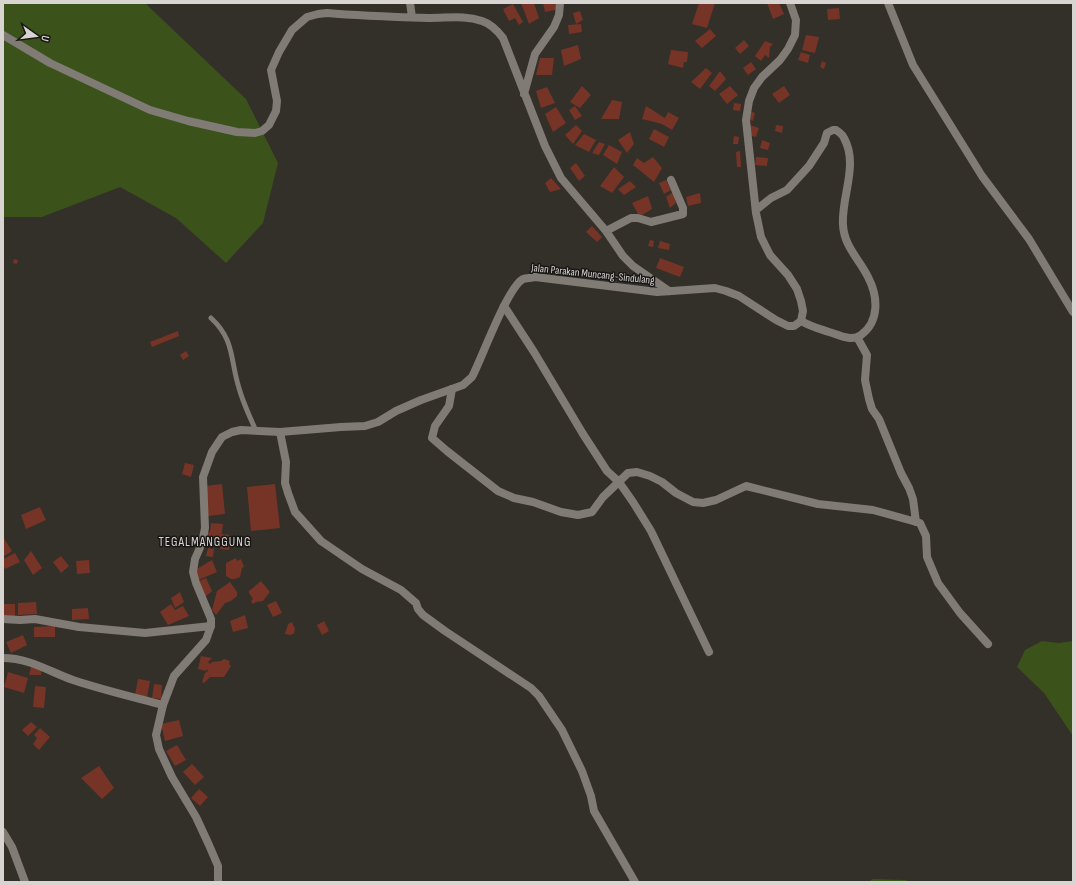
<svg xmlns="http://www.w3.org/2000/svg" width="1076" height="885" font-family="'Sofia Sans Condensed',sans-serif">
<style>
.green{fill:#3b521b}
.building{fill:#763427}
.lines{fill:none;stroke-linecap:round;stroke-linejoin:round}
.service{stroke:#807b75;stroke-width:5}
.minor{stroke:#807b75;stroke-width:8}
.tertiary{stroke:#807b75;stroke-width:8}
.labels{text-anchor:middle;dominant-baseline:central;stroke-width:3;stroke-linejoin:round;paint-order:stroke}
.street-label{font-size:11px;fill:#d7d4d1;stroke:#191715}
.quarter-label{font-size:13px;letter-spacing:1px;fill:#d7d4d1;stroke:#191715}
</style>
<rect width="100%" height="100%" fill="#332f29"/>
<path class="green" d="M 3,3 L 145,3 L 246,99 L 278,163 L 263,223 L 226,263 L 176,218 L 120,187 L 42,217 L 3,217 Z
M 1042,641 L 1059,643 L 1073,641 L 1073,736 L 1044,693 L 1017,667 L 1025,650 Z
M 873,879 L 905,880 L 912,882 L 868,882 Z"/>
<path class="building" d="M 521,3 L 534,3 L 539,18 L 529,24 Z
M 543,3 L 558,3 L 559,9 L 545,12 Z
M 699,3 L 715,3 L 707,28 L 692,24 Z
M 767,3 L 779,3 L 784,14 L 773,19 Z
M 513,4 L 523,22 L 519,25 L 515,18 L 509,21 L 503,9 Z
M 839,8 L 840,19 L 828,20 L 827,9 Z
M 580,11 L 583,20 L 576,24 L 573,13 Z
M 581,24 L 582,32 L 569,34 L 568,25 Z
M 710,29 L 716,36 L 702,48 L 695,41 Z
M 806,35 L 819,37 L 815,53 L 802,50 Z
M 744,40 L 749,46 L 740,54 L 735,48 Z
M 765,41 L 773,44 L 770,47 L 769,58 L 765,55 L 761,61 L 755,56 Z
M 578,45 L 581,59 L 564,66 L 561,50 Z
M 671,50 L 688,52 L 687,62 L 684,62 L 683,68 L 668,64 Z
M 801,52 L 810,55 L 808,63 L 798,60 Z
M 540,58 L 554,58 L 552,75 L 536,75 Z
M 822,61 L 826,63 L 824,69 L 820,67 Z
M 751,62 L 756,69 L 748,75 L 743,68 Z
M 706,68 L 712,73 L 700,89 L 691,82 Z
M 720,71 L 726,79 L 715,91 L 709,86 Z
M 582,86 L 591,95 L 580,108 L 570,102 Z
M 730,86 L 738,95 L 727,104 L 719,94 Z
M 784,86 L 790,95 L 779,103 L 772,94 Z
M 547,87 L 555,103 L 541,108 L 536,91 Z
M 612,100 L 622,102 L 619,119 L 601,119 Z
M 734,103 L 741,104 L 740,111 L 733,110 Z
M 575,106 L 582,116 L 575,120 L 569,110 Z
M 646,106 L 665,118 L 668,112 L 679,118 L 672,130 L 662,124 L 642,119 Z
M 556,107 L 566,123 L 553,132 L 545,114 Z
M 750,111 L 755,113 L 753,121 L 747,119 Z
M 576,125 L 582,131 L 573,144 L 565,135 Z
M 750,125 L 759,128 L 756,137 L 748,135 Z
M 776,125 L 783,126 L 782,133 L 775,131 Z
M 654,129 L 669,137 L 664,147 L 649,139 Z
M 630,132 L 634,144 L 627,153 L 618,140 Z
M 584,134 L 596,140 L 589,152 L 575,145 Z
M 734,136 L 739,137 L 738,144 L 733,144 Z
M 762,140 L 770,143 L 768,150 L 760,148 Z
M 599,142 L 605,144 L 599,155 L 592,153 Z
M 609,145 L 622,152 L 617,164 L 603,155 Z
M 740,151 L 741,167 L 737,167 L 736,152 Z
M 653,157 L 662,168 L 654,182 L 633,165 L 637,158 L 644,163 Z
M 756,157 L 768,158 L 767,166 L 755,165 Z
M 576,163 L 585,176 L 579,181 L 570,168 Z
M 614,167 L 624,177 L 612,193 L 600,186 Z
M 551,178 L 561,189 L 550,192 L 545,183 Z
M 666,180 L 671,190 L 664,194 L 659,183 Z
M 630,181 L 636,187 L 624,195 L 618,189 Z
M 673,192 L 676,203 L 670,208 L 666,197 Z
M 700,193 L 701,203 L 688,206 L 686,197 Z
M 648,196 L 652,209 L 642,215 L 638,214 L 632,203 Z
M 592,226 L 602,237 L 597,242 L 586,232 Z
M 650,240 L 654,241 L 653,247 L 648,246 Z
M 660,241 L 670,244 L 669,250 L 658,248 Z
M 660,258 L 684,267 L 680,277 L 656,268 Z
M 14,259 L 18,260 L 17,264 L 13,263 Z
M 178,331 L 179,336 L 152,347 L 150,342 Z
M 186,351 L 189,356 L 183,360 L 180,355 Z
M 185,463 L 194,465 L 191,477 L 182,474 Z
M 222,484 L 225,514 L 208,516 L 205,486 Z
M 275,484 L 280,528 L 251,531 L 247,487 Z
M 40,507 L 46,520 L 26,529 L 21,515 Z
M 211,523 L 223,524 L 220,547 L 208,546 L 206,533 L 210,532 Z
M 222,534 L 231,535 L 229,550 L 220,549 Z
M 3,537 L 12,551 L 3,557 Z
M 208,548 L 214,549 L 213,557 L 206,556 Z
M 31,551 L 42,568 L 33,575 L 24,560 Z
M 15,553 L 20,562 L 5,569 L 3,564 L 3,559 Z
M 61,556 L 69,566 L 61,573 L 53,562 Z
M 236,558 L 237,561 L 241,559 L 244,567 L 242,568 L 240,577 L 235,579 L 231,579 L 226,576 L 226,563 Z
M 89,560 L 90,573 L 77,574 L 76,561 Z
M 212,560 L 217,572 L 196,581 L 195,570 Z
M 206,578 L 212,591 L 204,598 L 197,582 Z
M 261,581 L 270,592 L 263,601 L 256,602 L 253,604 L 251,601 L 253,599 L 249,593 L 249,591 Z
M 230,582 L 237,592 L 237,596 L 231,601 L 225,603 L 216,615 L 212,610 L 217,591 Z
M 180,592 L 184,602 L 175,608 L 171,598 Z
M 276,601 L 282,613 L 273,617 L 267,605 Z
M 36,602 L 37,614 L 18,615 L 18,603 Z
M 3,604 L 15,604 L 15,616 L 3,617 Z
M 171,604 L 175,610 L 183,606 L 189,616 L 168,625 L 160,612 Z
M 88,608 L 89,619 L 72,620 L 72,609 Z
M 245,615 L 248,628 L 233,632 L 230,621 Z
M 324,621 L 329,631 L 322,635 L 317,625 Z
M 292,622 L 295,629 L 294,633 L 291,635 L 285,634 L 288,624 Z
M 55,626 L 55,637 L 34,637 L 34,627 Z
M 23,635 L 27,645 L 11,653 L 6,642 Z
M 201,656 L 212,658 L 208,662 L 210,664 L 212,662 L 221,661 L 224,659 L 230,661 L 229,664 L 231,666 L 224,677 L 210,677 L 204,683 L 202,682 L 205,673 L 208,671 L 207,669 L 206,671 L 198,669 Z
M 31,667 L 42,668 L 41,675 L 29,675 Z
M 8,672 L 28,678 L 24,693 L 4,687 Z
M 138,679 L 150,681 L 147,697 L 135,695 Z
M 154,684 L 162,685 L 161,699 L 152,698 Z
M 35,686 L 46,687 L 44,708 L 33,707 Z
M 179,720 L 183,736 L 165,741 L 161,724 Z
M 31,722 L 37,727 L 28,736 L 22,730 Z
M 40,728 L 50,737 L 39,750 L 33,744 L 37,738 L 34,735 Z
M 177,745 L 186,760 L 175,766 L 166,751 Z
M 192,764 L 204,777 L 195,785 L 183,772 Z
M 99,766 L 114,788 L 102,799 L 81,778 Z
M 199,789 L 208,797 L 200,806 L 191,798 Z"/>
<g class="lines">
<path class="service" d="M 211,318 C 235,340 230,360 239,388 C 243,403 250,417 256,431"/>
<path class="minor" d="M 410,3 L 412,17
M 888,3 L 913,65 L 982,176 L 1029,239 L 1073,312
M 3,35 L 50,63 L 150,110 L 188,121 L 237,132 L 255,133 L 262,131 L 269,125 L 276,111 L 277,101 L 271,70 L 279,52 L 292,30 L 307,17 L 318,14 L 327,13 C 361,16 396,17 430,18 C 448,18 465,15 482,21 C 491,24 497,30 503,38 L 545,146 L 561,178 L 606,231 L 623,256 L 633,266 L 669,291
M 524,94 L 535,54 L 554,27 L 559,15 L 560,3
M 756,210 L 771,198 L 787,190 L 809,166 L 824,143 L 827,133 L 833,130 L 836,130 C 839,132 843,135 844,138 C 859,165 841,197 843,225 C 844,246 859,259 868,277 C 878,296 880,321 861,335 C 851,342 839,335 829,332 C 817,328 812,327 801,321
M 606,231 L 631,218 L 638,218 L 651,222 L 683,214 L 683,208 L 671,180
M 504,306 L 534,352 L 583,434 L 607,471 L 619,482 L 633,502 L 651,531 L 709,652
M 857,337 L 867,355 L 865,380 L 869,399 L 872,409 L 879,419 L 901,473 L 909,488 L 913,499 L 916,522
M 452,389 L 449,406 L 435,426 L 432,438 L 447,451 L 498,491 L 514,498 L 533,502 L 561,512 L 578,515 L 592,512 L 603,497 L 628,473 L 637,472 L 650,476 L 662,482 L 676,493 L 693,502 L 703,503 L 716,500 L 746,486 L 818,504 L 873,510 L 920,523 L 926,536 L 927,557 L 938,583 L 960,613 L 988,644
M 280,432 L 286,462 L 285,483 L 288,493 L 295,512 L 321,541 L 362,569 L 401,590 L 416,603 L 418,609 L 423,615 L 445,631 L 531,688 L 539,696 L 562,730 L 582,771 L 591,796 L 594,811 L 635,882
M 3,619 L 20,620 L 35,619 L 79,627 L 145,633 L 211,626
M 3,658 C 29,658 50,672 73,680 C 103,690 133,697 163,705
M 3,832 L 12,847 L 25,882"/>
<path class="tertiary" d="M 218,882 L 218,866 L 209,845 L 196,817 L 172,777 L 159,749 L 156,735 L 163,705 L 174,676 L 206,640 L 211,626 L 211,619 L 196,583 L 193,572 L 195,559 L 202,543 L 205,528 L 203,477 L 212,452 L 222,437 L 232,432 L 241,430 L 280,432 L 341,427 L 365,426 L 378,422 L 396,411 L 421,400 L 463,385 L 472,377 C 482,358 507,288 523,279 C 526,278 531,278 535,277 L 657,292 L 715,288 L 726,291 L 739,296 L 776,320 L 788,326 L 794,326 L 801,321 L 803,311 L 801,301 L 797,289 L 788,275 L 770,255 L 761,237 L 756,213 L 746,120 L 749,101 L 754,88 L 762,77 L 780,60 L 788,49 L 795,35 L 796,20 L 790,3"/>
</g>
<g class="labels">
<g class="street-label">
<text transform="translate(593 274) rotate(6)">Jalan Parakan Muncang-Sindulang</text>
</g>
<g class="quarter-label">
<text x="205" y="542">TEGALMANGGUNG</text>
</g>
</g>
<rect width="1076" height="885" fill="none" stroke="#d7d4d1" stroke-width="8"/>
<g transform="translate(36 36) rotate(104)" stroke="#191715" stroke-width="3" paint-order="stroke">
<path d="M0-3L7 15L0 10L-7 15Z" fill="#d7d4d1"/>
<text y="-6" font-size="11" font-weight="bold" text-anchor="middle" fill="#d7d4d1">U</text>
</g>
</svg>
